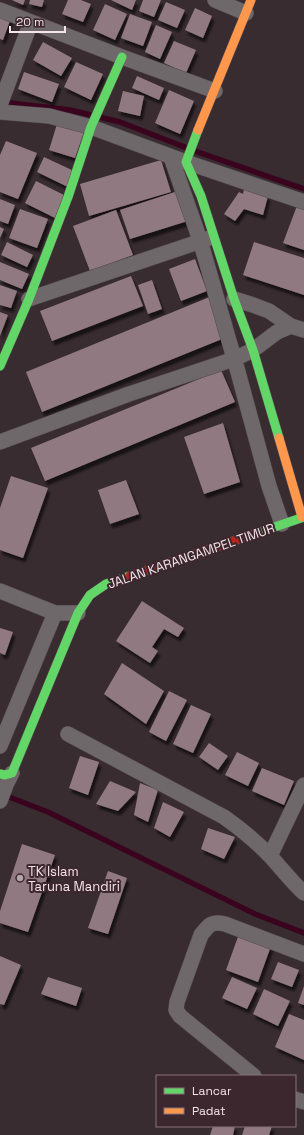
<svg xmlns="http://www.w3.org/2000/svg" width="304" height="1135" font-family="'Space Grotesk',sans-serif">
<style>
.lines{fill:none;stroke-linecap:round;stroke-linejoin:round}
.stream{stroke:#3a041e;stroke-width:5.5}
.building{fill:#917981;filter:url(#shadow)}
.street-casing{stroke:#554a4f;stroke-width:16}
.fast-casing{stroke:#554a4f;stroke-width:10}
.slow-casing{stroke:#554a4f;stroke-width:10}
.jam-casing{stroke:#554a4f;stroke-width:10}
.street{stroke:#6e686a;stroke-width:15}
.fast{stroke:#63d668;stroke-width:9}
.slow{stroke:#ff974d;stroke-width:9}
.jam{stroke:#b3261e;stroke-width:9}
.poi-dot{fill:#b2a4a9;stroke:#3d272f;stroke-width:1.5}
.labels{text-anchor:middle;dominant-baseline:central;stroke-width:4;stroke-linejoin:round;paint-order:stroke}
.street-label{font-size:13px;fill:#f4e5ea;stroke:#3d272f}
.poi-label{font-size:13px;fill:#f4e5ea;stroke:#3d272f;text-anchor:start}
</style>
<defs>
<filter id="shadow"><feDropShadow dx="2.5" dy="4.5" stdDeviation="1" flood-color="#0009"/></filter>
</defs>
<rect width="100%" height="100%" fill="#382c30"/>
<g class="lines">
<path class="stream" d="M 2,102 L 70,110 L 120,122 L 187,148
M 195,151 L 304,189
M 4,795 L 48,812 L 255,914 L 304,933"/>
</g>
<path class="building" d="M 12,0 L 25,0 L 23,5 Z
M 30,0 L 44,0 L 42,7 L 29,4 Z
M 68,0 L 81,0 L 91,4 L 83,22 L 62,14 Z
M 111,0 L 136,0 L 132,10 Z
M 143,0 L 161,0 L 154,17 L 139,11 Z
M 166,2 L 185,10 L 177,28 L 158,20 Z
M 105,4 L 127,14 L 115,40 L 93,30 Z
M 195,8 L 212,16 L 203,38 L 185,30 Z
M 0,14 L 11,18 L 3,40 L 0,39 Z
M 130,14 L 152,22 L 143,46 L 121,38 Z
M 156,25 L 172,32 L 160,59 L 145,52 Z
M 174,41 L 196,50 L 186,73 L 164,63 Z
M 43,42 L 72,58 L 61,76 L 33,60 Z
M 76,62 L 103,74 L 91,100 L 64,87 Z
M 24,72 L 59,84 L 52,102 L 18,89 Z
M 137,76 L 164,88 L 159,100 L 132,88 Z
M 169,90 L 194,101 L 180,134 L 155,123 Z
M 123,91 L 144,96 L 140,116 L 118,111 Z
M 57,124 L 84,132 L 75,158 L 49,150 Z
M 6,141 L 37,153 L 18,199 L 0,192 L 0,155 Z
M 44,157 L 74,171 L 70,188 L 37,172 Z
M 161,160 L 171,192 L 89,216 L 80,184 Z
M 36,181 L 66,196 L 55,218 L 25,203 Z
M 244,189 L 268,196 L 263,215 L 244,209 L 235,221 L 224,214 L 239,192 L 243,194 Z
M 181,190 L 191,220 L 130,239 L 120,210 Z
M 0,199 L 15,205 L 8,224 L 0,221 Z
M 298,203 L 304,205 L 304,250 L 283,243 Z
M 20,209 L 48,219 L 37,248 L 9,238 Z
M 116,210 L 133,255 L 90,271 L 73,226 Z
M 0,227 L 4,229 L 0,238 Z
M 7,242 L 33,255 L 27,267 L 1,255 Z
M 254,242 L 304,258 L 304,295 L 243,275 Z
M 195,259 L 207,291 L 181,301 L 169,269 Z
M 0,262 L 29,274 L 22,289 L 0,280 Z
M 131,276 L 143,306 L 52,341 L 40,311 Z
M 152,280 L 162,309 L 148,314 L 138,285 Z
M 0,285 L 17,291 L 11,308 L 0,305 Z
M 212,296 L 227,337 L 42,412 L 26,372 Z
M 0,312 L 8,315 L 0,336 Z
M 221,370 L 235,402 L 45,481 L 31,448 Z
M 223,423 L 240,482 L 204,494 L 184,437 Z
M 11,476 L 48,488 L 23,558 L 0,550 L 0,508 Z
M 126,480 L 139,514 L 110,524 L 98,490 Z
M 142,601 L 184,628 L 178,637 L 164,629 L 152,647 L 158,651 L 150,663 L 116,641 Z
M 0,628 L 13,632 L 5,655 L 0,653 Z
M 122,663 L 164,691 L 146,724 L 104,694 Z
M 169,691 L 187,700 L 166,741 L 149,732 Z
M 191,705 L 211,714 L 193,753 L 173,744 Z
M 209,743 L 228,756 L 218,770 L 199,757 Z
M 237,752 L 259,763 L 248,786 L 225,775 Z
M 80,756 L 99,762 L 88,795 L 69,788 Z
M 262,768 L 294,781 L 284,805 L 252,791 Z
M 110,781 L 136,792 L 118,811 L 96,804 Z
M 140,783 L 158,790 L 148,822 L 134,815 Z
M 163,802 L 184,812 L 170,837 L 154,828 Z
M 208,828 L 235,837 L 224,859 L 201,849 Z
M 22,844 L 55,855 L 28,932 L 0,923 L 0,911 Z
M 108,871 L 127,878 L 108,934 L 88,928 Z
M 239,934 L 271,946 L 258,982 L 226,970 Z
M 0,956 L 21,965 L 4,1005 L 0,1004 Z
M 278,962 L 299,970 L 292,987 L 271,979 Z
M 48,977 L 82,988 L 76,1006 L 41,994 Z
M 232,977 L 257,988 L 247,1009 L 222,998 Z
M 304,986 L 304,1005 L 298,1003 Z
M 264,989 L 290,1001 L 278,1026 L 253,1014 Z
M 289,1014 L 304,1020 L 304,1060 L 275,1047 Z
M 213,1126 L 235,1126 L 233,1135 L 210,1135 Z
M 245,1126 L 272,1126 L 269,1135 L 242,1135 Z"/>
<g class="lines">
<defs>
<path id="street" d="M 215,0 L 246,13
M 0,10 L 122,57 L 215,91
M 0,105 L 31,22
M 0,112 L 49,116 L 91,127 L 186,162 L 304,202
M 171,157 L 200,240 L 238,372 L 269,486 L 282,524
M 29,299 L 210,238
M 234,299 L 253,305 L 269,311 L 291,326 L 304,330
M 0,442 L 129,394 L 234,359 L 253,350 L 277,332 L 291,326
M 0,591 L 55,613 L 78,613
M 68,734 L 224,817 C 241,829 257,842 271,857 C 282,869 292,882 304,893
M 0,746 L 55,613
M 0,801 L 6,785 L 12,773
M 270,856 L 304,785
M 254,1076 L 180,1016 L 176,1010 L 177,1002 L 201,935 C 209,925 211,921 225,924 L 304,954
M 295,1099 L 304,1102"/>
<path id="fast" d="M 198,130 L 186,162 L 201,196 L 234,299 L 253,350 L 279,438
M 0,366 L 29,299 L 68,197 L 91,127 L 122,57
M 254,534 L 304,517
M 0,774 L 5,775 L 12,773 L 78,613 L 90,595 L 106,584 L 130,576"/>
<path id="slow" d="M 198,130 L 251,0
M 279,438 L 302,517"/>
<path id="jam" d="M 130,576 L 254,534"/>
</defs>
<use href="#street" class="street-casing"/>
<use href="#fast" class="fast-casing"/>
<use href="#slow" class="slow-casing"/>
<use href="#jam" class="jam-casing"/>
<use href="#street" class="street"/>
<use href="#fast" class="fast"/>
<use href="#slow" class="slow"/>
<use href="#jam" class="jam"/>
</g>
<circle class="poi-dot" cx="20" cy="878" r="4"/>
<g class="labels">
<g class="street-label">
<text transform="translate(191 556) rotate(-19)">JALAN KARANGAMPEL TIMUR</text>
</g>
<g class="poi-label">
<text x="28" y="871">TK Islam<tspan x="28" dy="15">Taruna Mandiri</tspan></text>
</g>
</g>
<rect x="156" y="1075" width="140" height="52" fill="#3d272f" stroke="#86737a"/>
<rect x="164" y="1088" width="20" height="6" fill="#63d668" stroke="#86737a"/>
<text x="192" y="1095" font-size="12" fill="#f4e5ea">Lancar</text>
<rect x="164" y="1108" width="20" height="6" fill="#ff974d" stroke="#86737a"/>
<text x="192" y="1115" font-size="12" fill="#f4e5ea">Padat</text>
<path d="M10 26v6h55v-6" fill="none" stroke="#f4e5ea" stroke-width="2"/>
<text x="16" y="26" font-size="12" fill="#f4e5ea" stroke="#3d272f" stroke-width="3" paint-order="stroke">20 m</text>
</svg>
